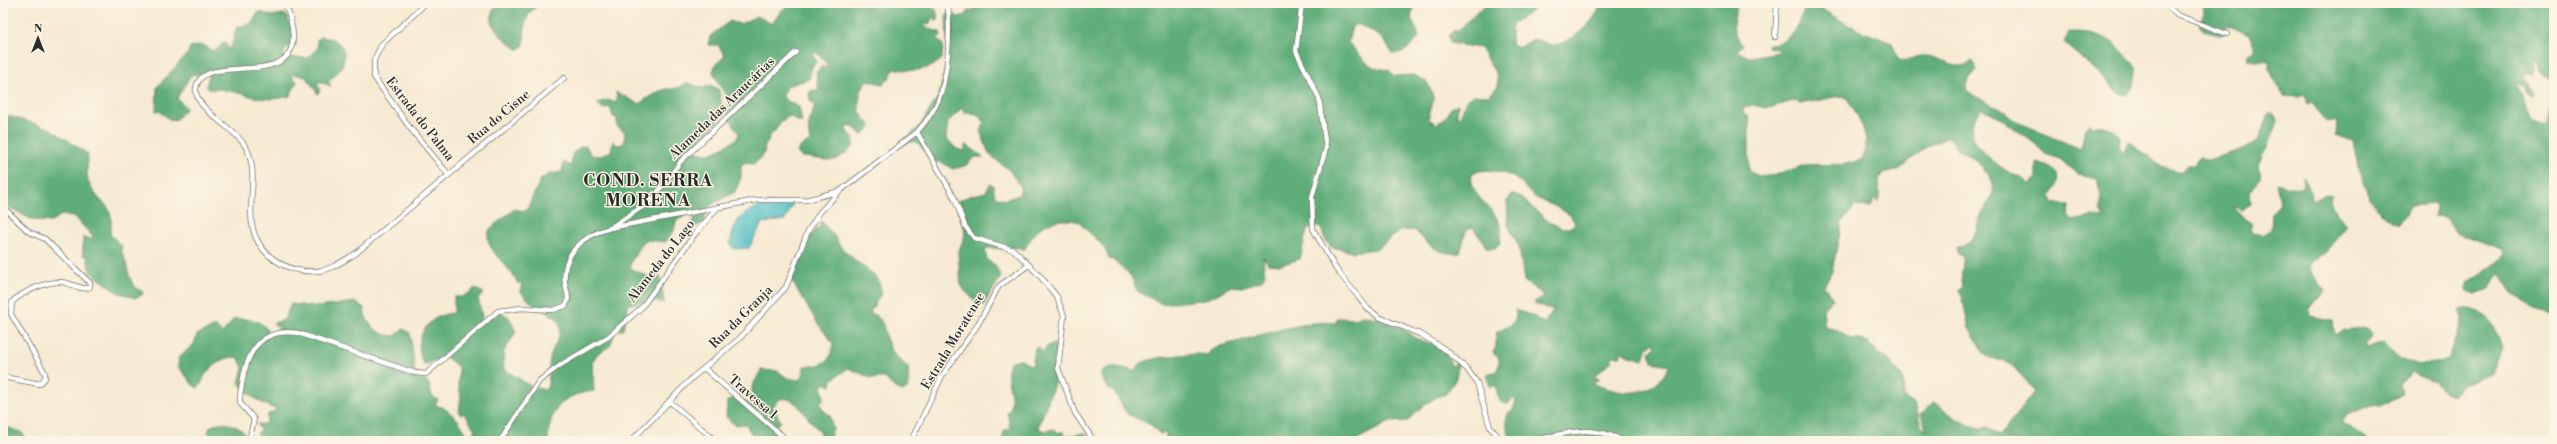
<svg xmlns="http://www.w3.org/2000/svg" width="2557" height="444" font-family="'Libre Bodoni',serif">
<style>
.forest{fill:#5fad79;stroke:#456c52;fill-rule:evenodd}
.water{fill:#50bec5;stroke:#3e7478}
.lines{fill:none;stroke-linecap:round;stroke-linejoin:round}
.minor-casing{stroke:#726e65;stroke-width:6}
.minor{stroke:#fff;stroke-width:4.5}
.labels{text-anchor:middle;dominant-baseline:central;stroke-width:3;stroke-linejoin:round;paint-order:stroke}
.street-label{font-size:13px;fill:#2b2b2b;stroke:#fcf5e5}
.district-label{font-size:17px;font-weight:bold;letter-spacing:1px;fill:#2b2b2b;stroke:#fcf5e5}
</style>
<rect width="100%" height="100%" fill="#fcf5e5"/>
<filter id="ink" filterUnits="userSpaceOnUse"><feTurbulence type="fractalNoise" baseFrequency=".025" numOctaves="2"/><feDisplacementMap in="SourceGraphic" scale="8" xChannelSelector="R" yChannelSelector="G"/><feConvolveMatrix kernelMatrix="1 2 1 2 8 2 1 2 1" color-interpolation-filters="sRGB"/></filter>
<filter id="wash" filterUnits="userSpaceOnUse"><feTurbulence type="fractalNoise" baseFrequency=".012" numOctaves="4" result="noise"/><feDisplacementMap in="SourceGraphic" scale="16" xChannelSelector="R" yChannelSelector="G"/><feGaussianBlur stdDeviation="0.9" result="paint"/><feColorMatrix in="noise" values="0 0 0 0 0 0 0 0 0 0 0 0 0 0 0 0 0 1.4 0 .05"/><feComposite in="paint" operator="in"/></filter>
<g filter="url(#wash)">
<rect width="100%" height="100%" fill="#f7ead2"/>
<path class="forest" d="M 501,3 L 542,3 C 523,13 525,26 524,45 L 518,50 L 501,36 L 491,23 L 493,10 Z
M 787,3 L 927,3 L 936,10 L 939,19 L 937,21 L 933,17 L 929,24 L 922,23 L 929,29 L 940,32 L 941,36 L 937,38 L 943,45 L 942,59 C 928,72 910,72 893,68 L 889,79 L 882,84 L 867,80 C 861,88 856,104 861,114 C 863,119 869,121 871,127 L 862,135 L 853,127 L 847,125 L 846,130 L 854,139 L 853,147 C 829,170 827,157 801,157 L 797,152 L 800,147 L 810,142 C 807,128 809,119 815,106 L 810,101 L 809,93 L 812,90 L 819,91 L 816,73 L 821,67 L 828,67 L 823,58 L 815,52 L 813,56 L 817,61 L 812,67 L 809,79 L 787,86 L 783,94 L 784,99 L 799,107 L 802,122 L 798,122 L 790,116 C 780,119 777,132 768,137 L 769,141 L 765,144 C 765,155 762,157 754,164 L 746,162 L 741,165 L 741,178 L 735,192 L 709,206 L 703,224 L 692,227 L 695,214 L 691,212 L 676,221 L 674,231 L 666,242 L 647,240 L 641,243 C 640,253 630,257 630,268 L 651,278 L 660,275 L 664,303 L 650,300 L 629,304 L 623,330 L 616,330 L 610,346 L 597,354 L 592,363 L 594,391 C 562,394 549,410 548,441 L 261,441 L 257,434 L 260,430 L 257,424 L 266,424 L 268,414 L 278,410 C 263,405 248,396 239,383 L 243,368 L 239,358 C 228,354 212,365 206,374 C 202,378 203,384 198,388 L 193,385 L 178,366 L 179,357 L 194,344 L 197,335 L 215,326 L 222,333 L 234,319 C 249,318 262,320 270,333 L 280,329 L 273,323 L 284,320 L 291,304 L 318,307 L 355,302 L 364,308 C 365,324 379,336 395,336 L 403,329 L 410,333 L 416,378 L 428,382 L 432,396 L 438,400 L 435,405 L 444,408 L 457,419 L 469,437 L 475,430 L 464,413 L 461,415 L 459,413 L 461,395 L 458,385 L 459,368 L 445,356 L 424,365 C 411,340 426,315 454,313 L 454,297 L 461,297 L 472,292 L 474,288 L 484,293 L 478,298 L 482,317 L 480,324 L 497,310 L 509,317 L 516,332 L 503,353 L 504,369 L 532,387 L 546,390 C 551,378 547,367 551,355 C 555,341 564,334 558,319 L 532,304 L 520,291 L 522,283 L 517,283 C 514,268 479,248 490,229 C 491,227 509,214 514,209 L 526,211 L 541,179 L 550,174 L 562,172 L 563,162 L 571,166 L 572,154 L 580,147 L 586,146 L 591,155 L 601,156 L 611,151 L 613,141 L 617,145 L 624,144 L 625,132 L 617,126 L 617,118 L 613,117 L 610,107 L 603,109 L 597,103 L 607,100 L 617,103 L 616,92 L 639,104 C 646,99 658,90 667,89 C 676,89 679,88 687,83 L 703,88 L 711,85 L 719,90 L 724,115 L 690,150 C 709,155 709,156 725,146 C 732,142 736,141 739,134 L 728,115 L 727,106 L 733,98 L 725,95 L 713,72 L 715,65 L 725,56 L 718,45 L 708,45 L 710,36 L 730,21 L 740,24 L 757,16 L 772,24 L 781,11 L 786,8 Z
M 975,3 L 1415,3 L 1411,18 L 1419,36 C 1413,46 1405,53 1393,54 L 1382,38 L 1358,24 L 1352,26 L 1348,43 L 1368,64 L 1376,68 L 1389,70 L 1394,76 L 1414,75 L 1427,82 L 1434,99 L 1428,119 L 1437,124 L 1447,116 L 1451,108 L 1458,104 L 1457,116 L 1460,117 L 1466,101 L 1474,95 L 1489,96 L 1498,86 L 1497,75 L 1480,48 L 1451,43 L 1448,36 L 1453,31 L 1460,29 L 1477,11 L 1490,3 L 1532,3 L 1532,11 L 1512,24 L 1511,38 L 1513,45 L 1520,47 L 1533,39 C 1540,40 1547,45 1554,45 C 1571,44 1598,19 1601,3 L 1738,3 C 1734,22 1728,26 1743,45 L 1737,51 L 1749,57 L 1779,52 L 1778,49 L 1768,47 L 1768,44 C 1794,44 1798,22 1807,3 L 1818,3 L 1825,11 L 1850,26 L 1853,25 L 1856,29 L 1892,43 L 1899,60 C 1908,62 1914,56 1923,56 C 1941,55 1957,76 1972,60 L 1977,70 L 1969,79 L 1966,90 L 1987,103 L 2006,112 L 2021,124 L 2081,149 L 2085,128 L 2089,124 L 2093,127 C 2103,123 2114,129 2121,136 L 2118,147 L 2123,154 L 2129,141 C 2140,149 2169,175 2181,172 L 2187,165 L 2194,165 L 2200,156 L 2203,160 L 2208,160 L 2243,149 L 2257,141 L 2268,114 L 2275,114 L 2278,120 L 2266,150 L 2258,163 L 2260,178 L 2250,192 L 2251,204 L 2241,210 L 2232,206 L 2237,212 L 2252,223 L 2250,229 L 2252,233 L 2263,235 L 2271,230 L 2272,214 L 2280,202 L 2276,182 L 2286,187 L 2302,187 L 2304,176 L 2313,201 L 2327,194 L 2333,195 L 2330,198 L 2331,206 L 2347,226 L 2327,250 L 2309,265 L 2312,274 L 2326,291 L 2309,310 L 2310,316 L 2333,321 L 2335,335 L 2342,330 L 2366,328 L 2372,336 L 2365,345 L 2365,349 L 2384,343 C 2390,347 2393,355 2400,359 C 2409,365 2441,366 2449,357 C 2450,350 2464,321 2462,318 C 2461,314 2460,315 2459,310 C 2483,303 2497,329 2502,348 L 2492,373 L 2464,383 L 2453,395 L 2445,393 L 2436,382 L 2411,372 L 2401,385 L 2403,395 L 2380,406 L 2371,405 L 2345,416 L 2343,423 L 2368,441 L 1503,441 L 1510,439 L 1506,421 L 1508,413 L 1513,410 L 1516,400 L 1513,398 L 1508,404 C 1495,404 1499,393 1495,385 L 1490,387 L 1487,377 L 1489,373 L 1496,372 L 1499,365 L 1499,358 L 1493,353 L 1496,347 L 1496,333 C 1506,326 1519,325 1515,310 L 1531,315 L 1544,323 L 1554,310 L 1535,304 L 1535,301 L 1542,299 L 1541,293 L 1524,281 L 1519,246 L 1508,225 L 1507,201 L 1513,194 L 1519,196 L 1548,221 L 1561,228 L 1569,228 L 1575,224 C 1570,209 1548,205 1535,197 C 1529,194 1526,188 1522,184 C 1510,172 1488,167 1472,173 C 1468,198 1495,205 1501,227 C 1502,231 1500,238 1500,243 L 1495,248 L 1487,248 L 1473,227 L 1466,231 L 1460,253 C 1440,256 1426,244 1415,230 L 1402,230 L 1376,249 L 1352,252 L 1331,247 L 1326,242 L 1321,228 L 1314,226 L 1307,230 L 1300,259 L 1280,265 L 1268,264 L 1263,256 L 1265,276 L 1261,281 L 1242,287 L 1231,286 L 1214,296 L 1202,300 L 1162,304 L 1137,291 L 1131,276 L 1114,260 L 1109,259 C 1103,239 1090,237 1080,222 C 1060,217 1041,221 1030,240 C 1027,244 1026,248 1023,251 L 1021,247 L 1007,249 L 985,248 L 987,260 L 995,265 L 1001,277 L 984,304 L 980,306 L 961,287 L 958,253 L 965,235 L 963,221 L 956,202 L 969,196 L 986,192 L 990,184 L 993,185 L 995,196 L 1005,200 L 1019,195 L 1021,187 L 1009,170 L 989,154 L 981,133 L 984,122 L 976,114 L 965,113 L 962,108 L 948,122 L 946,138 L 957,149 L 965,151 L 965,145 L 967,145 L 983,157 L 975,157 L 965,166 L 953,169 L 941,162 L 934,162 L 917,142 L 909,142 L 896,148 L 919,127 L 939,95 L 948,58 L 946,15 L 949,13 L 959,17 L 966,15 L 969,10 L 973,11 ZM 1839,96 L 1846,97 C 1858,115 1873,138 1862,159 C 1845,168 1826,163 1807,165 C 1792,167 1763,186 1749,170 L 1749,118 L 1743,112 L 1745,107 L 1752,105 L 1768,108 L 1797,100 L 1800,104 ZM 1983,109 L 1998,116 L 2034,143 L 2045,154 L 2060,159 L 2077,174 L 2097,178 L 2101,197 L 2101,211 L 2105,218 L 2091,217 L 2073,221 L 2068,216 L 2069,205 L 2053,203 L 2051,196 C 2063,176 2059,168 2037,162 L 2037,178 L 2030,184 C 2023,177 2017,177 2009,172 C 1995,164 1967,143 1972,124 C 1974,118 1979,113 1983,109 ZM 1949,137 C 1952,141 1955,146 1959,150 C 1962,153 1966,153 1969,156 C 1979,163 1996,178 1993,192 C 1990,205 1978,215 1977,228 C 1976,236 1966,248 1957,247 L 1957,253 L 1963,257 C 1964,268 1959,273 1963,286 L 1959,290 L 1964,306 L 1969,328 L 1985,355 C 1991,360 1996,358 2003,360 C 2011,364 2031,384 2034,392 L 2000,435 L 1988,427 C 1978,432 1954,418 1945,411 C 1941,408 1939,404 1933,402 L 1921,415 L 1927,430 L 1921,425 L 1915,405 L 1904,398 L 1903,378 L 1889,359 L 1879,355 L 1874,348 L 1861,339 L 1851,339 L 1838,330 L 1825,327 L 1823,309 L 1833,299 L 1824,286 L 1832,271 L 1842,222 L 1855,206 L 1871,207 L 1874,199 L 1879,202 L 1879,179 L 1882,174 L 1898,170 L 1928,146 ZM 1654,342 L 1656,345 L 1650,351 L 1652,362 L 1670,365 C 1659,388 1638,397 1613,390 C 1606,388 1599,387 1593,382 L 1600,379 L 1596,378 L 1595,375 L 1611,362 L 1613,356 L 1620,356 L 1622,351 L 1630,356 L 1644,359 L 1648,347 Z
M 2197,3 L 2554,3 L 2554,78 C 2542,77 2541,66 2538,56 L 2535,73 L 2523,75 L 2533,92 L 2533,98 L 2525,91 L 2525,86 L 2515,82 L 2532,120 L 2549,123 L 2554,101 L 2554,317 L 2534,310 L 2520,298 L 2511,293 L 2500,272 L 2490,289 L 2475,294 L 2467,291 L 2465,287 L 2467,282 C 2480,275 2496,266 2504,254 L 2501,249 L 2456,232 L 2445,218 L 2434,216 L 2436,208 L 2434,204 L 2410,206 L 2398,224 C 2385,219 2377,207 2369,199 L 2367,189 L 2359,172 L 2353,141 L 2336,135 L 2337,121 L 2327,123 L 2324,121 L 2312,102 L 2308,104 L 2305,94 L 2300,97 L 2284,96 C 2276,85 2270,75 2269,62 L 2247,60 L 2249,53 L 2256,49 L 2249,35 L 2228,25 L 2223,35 L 2203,30 L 2200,23 L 2205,9 Z
M 259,12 L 272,16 L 283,14 L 287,16 L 296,45 L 286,49 L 282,57 L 307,58 L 318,48 L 317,40 L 320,37 C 352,38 350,66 328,81 L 331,86 L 317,81 L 320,91 L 318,94 L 306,77 L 294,74 L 292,76 L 297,82 L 290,96 C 261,104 247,93 220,89 C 216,89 212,89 208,89 L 206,86 L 210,73 L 191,75 L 177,98 L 186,108 L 176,120 L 169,119 L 159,111 L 156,111 L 157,87 L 188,53 L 190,47 L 203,45 L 210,50 L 216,50 L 224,42 L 230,50 L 237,27 L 250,24 Z
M 2069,32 C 2105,32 2112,39 2136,67 C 2136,79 2133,106 2115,90 C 2111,86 2108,81 2105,78 C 2091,66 2077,55 2064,43 Z
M 3,114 L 51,129 L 88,154 C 88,163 85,176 90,185 C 100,207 116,201 110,234 L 122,246 L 121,251 C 130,265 125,284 143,292 L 142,295 L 135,298 L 117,292 L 90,272 L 87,257 L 83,255 L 83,237 L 91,239 L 93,237 L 75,217 L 61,215 L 51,222 L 32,220 L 3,204 Z
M 821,221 L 835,237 L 841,248 L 878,279 L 882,292 L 870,312 C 889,323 881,329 888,343 C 892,353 899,360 908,367 L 909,386 L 905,391 C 894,390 892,385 885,378 L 871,378 L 848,368 L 832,380 L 831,386 L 825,383 L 822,387 L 824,398 L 820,403 L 823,410 L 830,415 L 833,429 L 830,435 L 835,441 L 821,441 L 820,431 C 808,422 802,404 788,399 C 785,398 782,399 779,399 L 773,407 L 781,422 L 775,425 L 787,441 L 755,441 L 746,424 L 735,425 L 726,417 L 727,401 L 737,397 C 749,402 756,413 769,414 L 752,396 L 752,387 L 761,370 L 778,371 L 787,378 L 798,380 L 803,376 L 804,366 L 816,366 L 827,361 L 831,355 L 833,343 L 818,324 L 790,278 L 811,235 L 820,226 Z
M 1362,316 C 1384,316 1400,326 1418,339 C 1425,343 1433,343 1439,346 C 1446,350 1449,360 1452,367 L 1456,362 L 1458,364 L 1456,379 L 1446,394 C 1431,398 1418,409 1408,421 L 1390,422 L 1354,441 L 1166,441 L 1166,433 L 1160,434 L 1151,425 L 1127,414 L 1114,392 L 1107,388 L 1100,374 C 1107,362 1126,368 1135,372 C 1137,370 1138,366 1140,364 C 1149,357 1197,352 1208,355 L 1210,351 L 1220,346 C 1251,339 1307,318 1336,323 L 1337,318 L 1355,319 Z
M 1055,344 L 1057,349 L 1053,367 L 1056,379 L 1038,428 L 1044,431 L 1054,429 L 1059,433 L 1062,431 L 1066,436 L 1085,433 L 1093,441 L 1002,441 L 1004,431 L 1010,428 L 1007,412 L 1010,410 C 1015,390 1003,382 1010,362 L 1019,359 L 1032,366 L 1035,348 L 1039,347 L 1042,352 L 1049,345 Z
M 218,423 C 230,423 245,427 248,441 L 215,441 L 208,432 L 210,427 Z
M 3,426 L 21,432 L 30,441 L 3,441 Z"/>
<path class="water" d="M 766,203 L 793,204 L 785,220 L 762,223 L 749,248 L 734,249 L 730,243 C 736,216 742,214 766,203 Z"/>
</g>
<g filter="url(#ink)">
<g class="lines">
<defs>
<path id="minor" d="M 285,3 C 323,100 215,50 198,82 C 185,106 235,126 246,147 C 259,173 248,197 252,224 C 257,255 287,274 317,271 C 331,270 343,261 355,254 L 564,78
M 426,3 L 382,44 L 374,60 L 374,77 L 410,128 L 448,174
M 1302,3 L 1296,51 L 1319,98 L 1326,148 L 1312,197 L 1313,229 L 1336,269 L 1368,309 L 1379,317 L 1422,335 L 1446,350 L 1467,369 L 1477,383 L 1490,427 L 1502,441
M 2164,3 L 2177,15 L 2227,34
M 1775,37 L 1777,3
M 917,132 L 954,197 L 965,226 L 974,238 L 1014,250 L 1040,276 L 1057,297 L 1064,316 L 1058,368 L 1075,413 L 1094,441
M 3,207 L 29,232 L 45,239 L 90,283 L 90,287 C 84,292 69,282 61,282 C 46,281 23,292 12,302 L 11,314 L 45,373 L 45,378 L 40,384 L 3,377
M 613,226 L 651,201 L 681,161 L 796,52
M 704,368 L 788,441
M 669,401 L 716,441
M 636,436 L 641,441
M 249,441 L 254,419 L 240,403 C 239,395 242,386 243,378 C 249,347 264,328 298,333 L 415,373 L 426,374 L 498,311 L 522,308 L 553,310 L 565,306 C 571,299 566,291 565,283 C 561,253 585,235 610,228 L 757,200 L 806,200 L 840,191
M 500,441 L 539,381 L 562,364 L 608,337 L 642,307 L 695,234 L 718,207
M 631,441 L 693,377 L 739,339 L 786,287 L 808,231 L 820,212 L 840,191 L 917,132 C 925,123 933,113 938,101 C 949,75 950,32 948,3
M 911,441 L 942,376 L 977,326 L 999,286 L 1029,265
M 1531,441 C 1568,433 1588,423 1624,441"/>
</defs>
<use href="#minor" class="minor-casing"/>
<use href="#minor" class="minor"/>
</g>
</g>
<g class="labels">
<g class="street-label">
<text transform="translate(722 108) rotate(-44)">Alameda das Araucárias</text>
<text transform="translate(499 117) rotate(-40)">Rua do Cisne</text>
<text transform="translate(420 119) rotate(52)">Estrada do Palma</text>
<text transform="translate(661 261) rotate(-52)">Alameda do Lago</text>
<text transform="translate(741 317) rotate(-45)">Rua da Granja</text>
<text transform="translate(953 341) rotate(-59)">Estrada Moratense</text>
<text transform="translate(753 397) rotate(41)">Travessa 1</text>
</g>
<g class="district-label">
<text x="648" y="181">COND. SERRA<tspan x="648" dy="20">MORENA</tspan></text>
</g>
</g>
<rect width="2557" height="444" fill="none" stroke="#fcf5e5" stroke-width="16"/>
<g transform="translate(38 38)" stroke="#fcf5e5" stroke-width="3" paint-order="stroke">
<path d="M0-3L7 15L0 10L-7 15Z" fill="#2b2b2b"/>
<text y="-6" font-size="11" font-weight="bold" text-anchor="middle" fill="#2b2b2b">N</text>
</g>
</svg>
